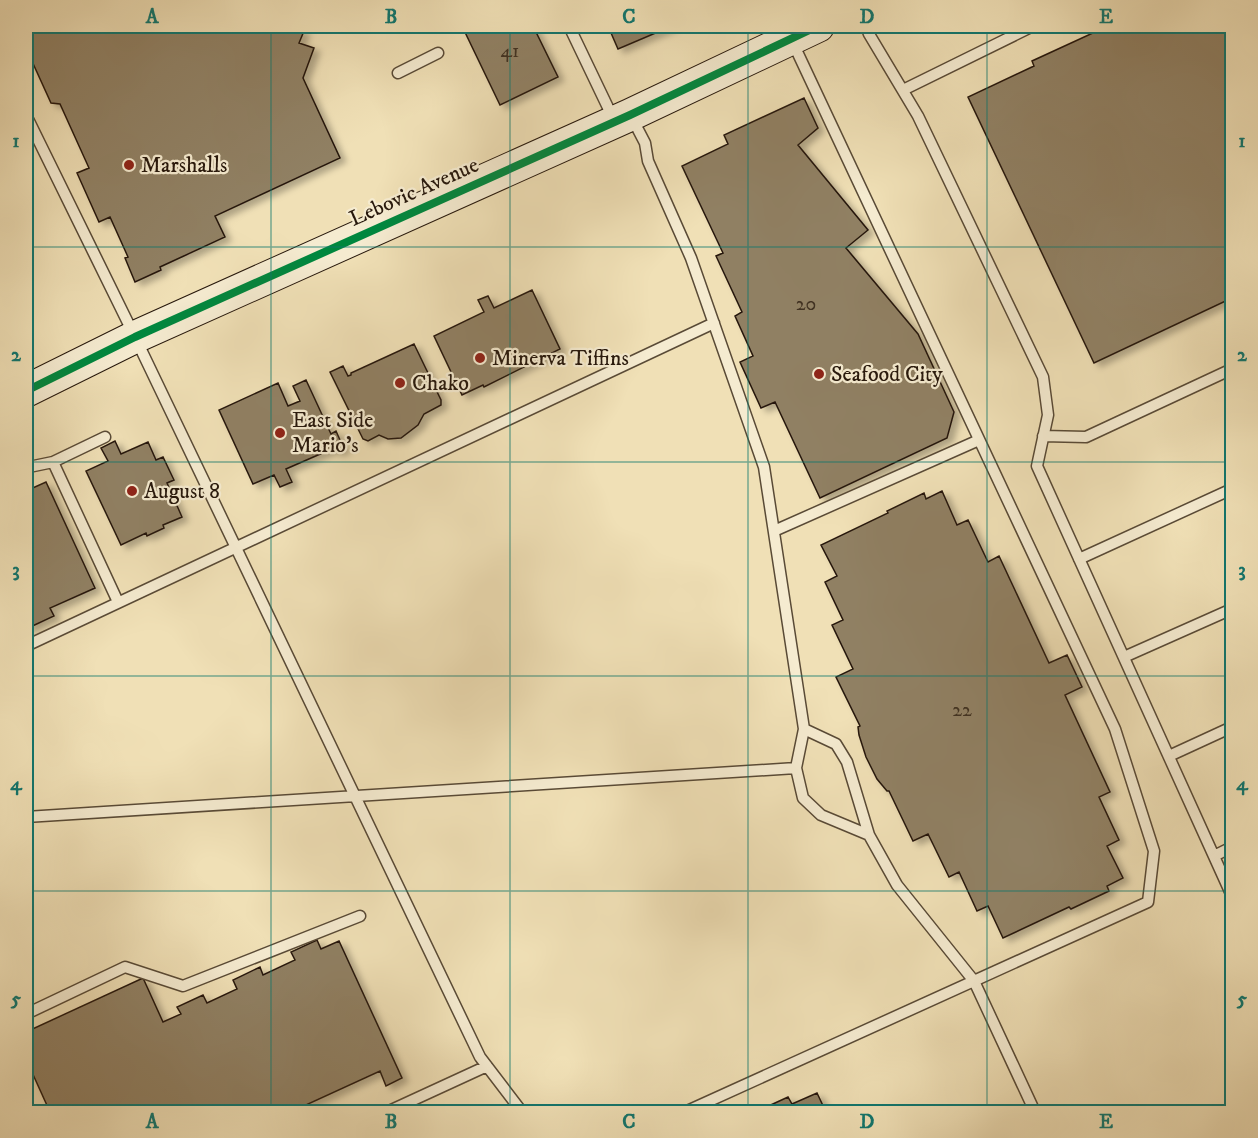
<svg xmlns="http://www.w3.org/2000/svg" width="1258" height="1138" font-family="'IM FELL DW Pica',serif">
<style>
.building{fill:#908064;stroke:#27180c;stroke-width:1.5;filter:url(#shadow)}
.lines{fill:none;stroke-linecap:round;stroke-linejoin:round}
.lane-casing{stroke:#594a36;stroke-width:13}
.secondary-casing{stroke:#27180c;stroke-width:34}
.lane{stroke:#f5ebd0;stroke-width:10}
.secondary{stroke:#f5ebd0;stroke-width:32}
.cycleway-casing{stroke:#f5ebd0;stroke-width:11}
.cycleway{stroke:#00873e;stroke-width:8}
.grid{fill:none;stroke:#0f766e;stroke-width:1.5;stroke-opacity:0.55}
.poi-dot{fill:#8f2418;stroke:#f5ebd0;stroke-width:2}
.labels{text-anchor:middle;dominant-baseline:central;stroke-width:4.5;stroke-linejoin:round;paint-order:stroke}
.number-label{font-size:20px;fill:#413222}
.poi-label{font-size:22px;fill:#27180c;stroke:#f5ebd0;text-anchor:start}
.street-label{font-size:22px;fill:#27180c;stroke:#f5ebd0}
.neatline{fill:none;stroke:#0f766e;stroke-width:2}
.grid-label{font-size:20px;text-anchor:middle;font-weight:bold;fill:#0f766e}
</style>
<defs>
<filter id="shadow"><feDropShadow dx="6" dy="4" stdDeviation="3" flood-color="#0004"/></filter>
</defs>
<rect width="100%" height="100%" fill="#f0e0b6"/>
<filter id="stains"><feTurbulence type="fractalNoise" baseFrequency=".00333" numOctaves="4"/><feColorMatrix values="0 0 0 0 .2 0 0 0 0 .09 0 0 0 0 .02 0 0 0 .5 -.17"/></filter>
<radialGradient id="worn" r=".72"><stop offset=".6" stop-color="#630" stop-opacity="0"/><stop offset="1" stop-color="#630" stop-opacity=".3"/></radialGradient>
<path class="building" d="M 26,26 L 279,26 L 281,28 L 288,26 L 304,31 L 299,43 L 314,48 L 303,78 L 340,158 L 215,216 L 225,237 L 160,267 L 161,270 L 135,282 L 125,258 L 128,257 L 110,217 L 99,222 L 77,173 L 89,168 L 60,104 L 51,103 L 26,48 Z
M 462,26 L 533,26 L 558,77 L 500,105 Z
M 608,26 L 672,26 L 618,49 Z
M 1108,26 L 1232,26 L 1232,298 L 1094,363 L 968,97 L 1034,66 L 1032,61 Z
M 804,98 L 818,128 L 798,145 L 868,230 L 846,248 L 918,334 L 954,412 L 947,438 L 820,498 L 775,402 L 761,408 L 740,362 L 753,356 L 735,316 L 742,312 L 716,256 L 723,253 L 682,166 L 728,144 L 724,135 Z
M 532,290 L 560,349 L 484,387 L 483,385 L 462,395 L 434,336 L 484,312 L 478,300 L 488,296 L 494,308 Z
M 414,344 L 441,400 L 441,405 L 424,414 L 418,425 L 401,438 L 388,439 L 379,435 L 368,441 L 363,439 L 330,372 L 343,366 L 348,376 L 351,375 L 351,373 Z
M 306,380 L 331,434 L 336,431 L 344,449 L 336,452 L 334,448 L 286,469 L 292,482 L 280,487 L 274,475 L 253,484 L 219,410 L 278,383 L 288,406 L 300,401 L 293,386 Z
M 115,441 L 121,454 L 148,442 L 156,460 L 163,457 L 174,480 L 167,483 L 182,517 L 163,525 L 164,528 L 147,536 L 146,533 L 121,545 L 86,471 L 108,461 L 101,448 Z
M 46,482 L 95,588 L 50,608 L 54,616 L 26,629 L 26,491 Z
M 942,491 L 957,525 L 968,520 L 988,562 L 999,556 L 1049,663 L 1067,655 L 1082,687 L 1065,695 L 1110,792 L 1099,797 L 1119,840 L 1107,846 L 1123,878 L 1107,886 L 1109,891 L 1071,909 L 1069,907 L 1003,938 L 988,906 L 977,911 L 959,872 L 949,877 L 928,834 L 913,841 L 889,791 L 887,791 L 877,779 L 866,757 L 859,735 L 858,727 L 860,726 L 836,677 L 853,669 L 832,625 L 843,620 L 825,582 L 837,576 L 821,545 L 888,513 L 887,511 L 924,493 L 926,499 Z
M 317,940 L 321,949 L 339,941 L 402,1078 L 386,1086 L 380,1071 L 297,1109 L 299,1112 L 50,1112 L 26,1059 L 26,1032 L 143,978 L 163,1022 L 181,1014 L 177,1007 L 203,995 L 207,1003 L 237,989 L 233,980 L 260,967 L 263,975 L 295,960 L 291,952 Z
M 817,1093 L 826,1112 L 763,1112 L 762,1109 L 788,1097 L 792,1104 Z"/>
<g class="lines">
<defs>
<path id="lane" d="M 569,26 L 613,118
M 866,26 L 869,34 L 918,116 L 1043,377 L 1048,415 L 1037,466 L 1232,896
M 398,73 L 438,53
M 903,90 L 1033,26
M 26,115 L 135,337 L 480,1057 L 522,1112
M 632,118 L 645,143 L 648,161 L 691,258 L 764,467 L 804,729 L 796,768 L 803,798 L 821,815 L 869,835 L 897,885 L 974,981 L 1035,1112
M 1043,436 L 1086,437 L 1232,369
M 26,456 L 29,467 L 53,462 L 118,602
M 53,462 L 105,437
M 774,531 L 979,440
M 1079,559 L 1232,489
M 26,646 L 714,323
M 1124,657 L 1232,609
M 804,729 L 836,744 L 847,762 L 869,835
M 1169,756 L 1232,727
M 26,817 L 796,768
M 1214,856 L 1232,847
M 26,1014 L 125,967 L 183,986 L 360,916
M 387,1112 L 487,1066
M 685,1112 L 1148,902 L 1154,851 L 1115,729 L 793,43"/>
<path id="secondary" d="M 26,391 L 135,337 L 630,115 L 818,26"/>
</defs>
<use href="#lane" class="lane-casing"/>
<use href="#secondary" class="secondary-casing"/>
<use href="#lane" class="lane"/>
<use href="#secondary" class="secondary"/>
<defs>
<path id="cycleway" d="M 26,391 L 135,337 L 630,115 L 818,26"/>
</defs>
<use href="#cycleway" class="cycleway-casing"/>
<use href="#cycleway" class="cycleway"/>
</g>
<path class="grid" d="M 271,26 L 271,1112M 510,26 L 510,1112M 748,26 L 748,1112M 987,26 L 987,1112M 26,247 L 1232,247M 26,462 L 1232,462M 26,676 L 1232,676M 26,891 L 1232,891"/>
<g class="poi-dot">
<circle cx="129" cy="165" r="6"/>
<circle cx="480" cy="358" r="6"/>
<circle cx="819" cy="374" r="6"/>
<circle cx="400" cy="383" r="6"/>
<circle cx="280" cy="433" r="6"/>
<circle cx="132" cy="491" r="6"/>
</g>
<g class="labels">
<g class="number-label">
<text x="510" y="51">41</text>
<text x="806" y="304">20</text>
<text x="962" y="710">22</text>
</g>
<g class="poi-label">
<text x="141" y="165">Marshalls</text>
<text x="492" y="358">Minerva Tiffins</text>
<text x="831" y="374">Seafood City</text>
<text x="412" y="383">Chako</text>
<text x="292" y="420">East Side<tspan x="292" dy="25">Mario's</tspan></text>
<text x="144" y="491">August 8</text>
</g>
<g class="street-label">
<text transform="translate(414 192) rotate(-24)">Lebovic Avenue</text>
</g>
</g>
<rect width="1258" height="1138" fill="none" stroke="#f0e0b6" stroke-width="66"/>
<rect x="33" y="33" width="1192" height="1072" class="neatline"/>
<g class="grid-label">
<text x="152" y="23">A</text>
<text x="391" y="23">B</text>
<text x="629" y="23">C</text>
<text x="867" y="23">D</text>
<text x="1106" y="23">E</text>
<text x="16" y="147">1</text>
<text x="1242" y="147">1</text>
<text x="16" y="361">2</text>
<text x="1242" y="361">2</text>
<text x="16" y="576">3</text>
<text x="1242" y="576">3</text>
<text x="16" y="790">4</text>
<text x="1242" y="790">4</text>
<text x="16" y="1005">5</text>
<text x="1242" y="1005">5</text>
<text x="152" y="1128">A</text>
<text x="391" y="1128">B</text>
<text x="629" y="1128">C</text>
<text x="867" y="1128">D</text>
<text x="1106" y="1128">E</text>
</g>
<rect width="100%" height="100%" filter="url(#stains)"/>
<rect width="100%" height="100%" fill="url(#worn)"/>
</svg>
